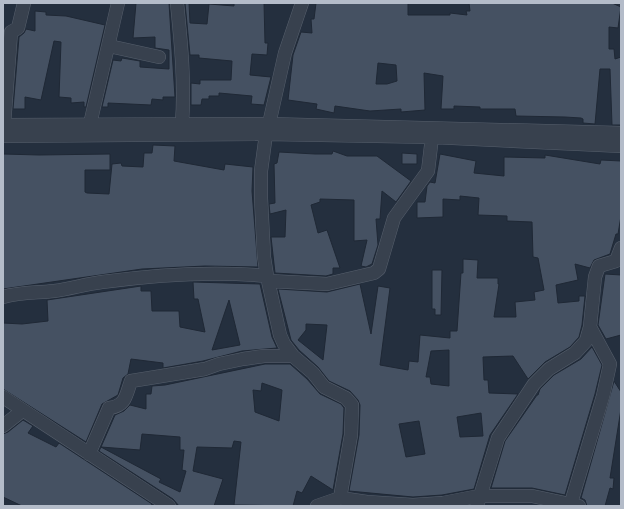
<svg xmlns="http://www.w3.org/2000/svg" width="624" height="509" font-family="Barlow,sans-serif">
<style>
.building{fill:#455162;stroke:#1f2835;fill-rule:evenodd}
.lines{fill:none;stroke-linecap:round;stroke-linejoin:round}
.minor-casing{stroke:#565f6c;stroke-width:14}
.minor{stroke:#38414e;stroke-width:13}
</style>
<rect width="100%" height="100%" fill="#242f3e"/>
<path class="building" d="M 136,3 L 169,3 L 175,97 L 163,97 L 163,100 L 152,99 L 151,105 L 108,103 L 108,107 L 102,107 L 113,60 L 121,61 L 122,58 L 140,61 L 140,67 L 169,69 L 169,50 L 155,48 L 155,37 L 133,38 Z
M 185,3 L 189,3 L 190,23 L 207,24 L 209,4 L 234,6 L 234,3 L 264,3 L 265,43 L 268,43 L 267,55 L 252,54 L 250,75 L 271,77 L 264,105 L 251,104 L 252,96 L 219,93 L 219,96 L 209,96 L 209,99 L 202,99 L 201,105 L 191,105 L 191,83 L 200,84 L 200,80 L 231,80 L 232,61 L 199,58 L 199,55 L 190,55 Z
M 316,3 L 408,3 L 408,15 L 450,15 L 450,13 L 467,15 L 466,11 L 470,11 L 469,3 L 612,3 L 621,7 L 618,28 L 609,27 L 609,49 L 614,49 L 615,59 L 621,57 L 621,125 L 612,125 L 610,69 L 600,69 L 595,124 L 583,123 L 583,119 L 581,118 L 565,117 L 516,116 L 515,109 L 480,109 L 480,107 L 454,106 L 454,109 L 441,109 L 443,76 L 424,73 L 425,110 L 401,112 L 401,109 L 370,111 L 335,106 L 334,113 L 316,109 L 317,104 L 288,100 L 293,55 L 301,32 L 312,33 L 311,19 L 314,19 ZM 378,63 L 396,65 L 397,81 L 387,84 L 376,84 Z
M 35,11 L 46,12 L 46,15 L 66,16 L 105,25 L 86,107 L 84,107 L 84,102 L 71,103 L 71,98 L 59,97 L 61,42 L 54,41 L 41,100 L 25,97 L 25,109 L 13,109 L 19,37 L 24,33 L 26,29 L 35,31 Z
M 153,145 L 175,146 L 174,161 L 224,170 L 225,164 L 253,167 L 252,191 L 258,267 L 205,266 L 142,269 L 3,289 L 3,154 L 39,155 L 110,154 L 110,170 L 85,170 L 85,192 L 87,193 L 109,194 L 112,164 L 121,163 L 122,166 L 143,167 L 144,153 L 152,153 Z
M 333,151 L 347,156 L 377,156 L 411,181 L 396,202 L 382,191 L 380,219 L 376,219 L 378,245 L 372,264 L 366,267 L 361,266 L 367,240 L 354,241 L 354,200 L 320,199 L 320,202 L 311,205 L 318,233 L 327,230 L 340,268 L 333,268 L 333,274 L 326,276 L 275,273 L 271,237 L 285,237 L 286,210 L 270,214 L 269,204 L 275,203 L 274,164 L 277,163 L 279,152 L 315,154 L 332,154 Z
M 402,153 L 417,154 L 417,164 L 402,164 Z
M 440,154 L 476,161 L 474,173 L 504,176 L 504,157 L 545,158 L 545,155 L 600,164 L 601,160 L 621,161 L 621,216 L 618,234 L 616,234 L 610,254 L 594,260 L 590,268 L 575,264 L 578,280 L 556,285 L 558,303 L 579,301 L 579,296 L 585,296 L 582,325 L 579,337 L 570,347 L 545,362 L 528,379 L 513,356 L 483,357 L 484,380 L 488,380 L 489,393 L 518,394 L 490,435 L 474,489 L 442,495 L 413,497 L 349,491 L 359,435 L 360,405 L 358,400 L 350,391 L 329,381 L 318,367 L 299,350 L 291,340 L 278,289 L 327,292 L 360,284 L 371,334 L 378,286 L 390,288 L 380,365 L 408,370 L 409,361 L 418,362 L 420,335 L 450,338 L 450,331 L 457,331 L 461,273 L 463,273 L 463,259 L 478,260 L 477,278 L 498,278 L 498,284 L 499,284 L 494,317 L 516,317 L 515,302 L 535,300 L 534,292 L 544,290 L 538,258 L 533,257 L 532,222 L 507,221 L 507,216 L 478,215 L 479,198 L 460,196 L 460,200 L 443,199 L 443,217 L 417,218 L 417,202 L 425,202 L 427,186 L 430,182 L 435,183 ZM 306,324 L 327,325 L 323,360 L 298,340 L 306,330 ZM 449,350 L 449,386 L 431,384 L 430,377 L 426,377 L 431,351 ZM 481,413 L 483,436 L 460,437 L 457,417 ZM 419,421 L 425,454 L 406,457 L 399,424 Z
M 432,270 L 442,270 L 441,315 L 435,315 L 435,309 L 432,309 Z
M 605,274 L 621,275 L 621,335 L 606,339 L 598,325 Z
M 193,282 L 260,284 L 272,337 L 277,348 L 242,351 L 203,361 L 163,368 L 163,363 L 131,359 L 128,374 L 123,378 L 118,395 L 102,404 L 86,442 L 3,389 L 3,323 L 22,324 L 48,321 L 47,300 L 141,286 L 141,291 L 151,291 L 152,311 L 179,311 L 180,327 L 205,332 L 198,299 L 194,299 ZM 229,300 L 240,345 L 212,350 Z
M 592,347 L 602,365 L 595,394 L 565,495 L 532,488 L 491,488 L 505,441 L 537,395 L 538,395 L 540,389 L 554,375 L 581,359 Z
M 265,364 L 290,364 L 307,379 L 320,394 L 341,404 L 344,408 L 343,434 L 333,490 L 311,476 L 302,493 L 297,491 L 293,506 L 234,505 L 241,442 L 234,441 L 232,448 L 197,447 L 193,471 L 223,479 L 214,506 L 179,506 L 173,499 L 99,451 L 101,447 L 161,479 L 159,482 L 180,492 L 186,471 L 182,470 L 184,450 L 180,450 L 180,437 L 142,434 L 140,450 L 101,447 L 115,415 L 124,411 L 130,405 L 146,409 L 146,394 L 151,394 L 152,386 L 165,385 ZM 262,383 L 282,390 L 279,421 L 255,412 L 253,390 L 261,391 Z
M 614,381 L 621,392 L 621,409 L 610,478 L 614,478 L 613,489 L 610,488 L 605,506 L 587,506 L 585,500 L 581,498 Z
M 23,420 L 33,426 L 28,433 L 56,447 L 59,443 L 152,504 L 151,506 L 22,506 L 3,497 L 3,434 L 8,432 Z"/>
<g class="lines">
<defs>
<path id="minor" d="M 177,3 C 181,43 185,83 182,123
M 109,46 L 159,57
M 90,124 L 118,3
M 269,124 L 285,53 L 302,3
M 3,125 L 269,124 L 621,133
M 4,125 L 11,32 L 18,28 L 24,3
M 266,134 L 261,171 L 261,198 L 264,257 L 267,276 L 280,335 L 284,344 L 293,356 L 313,373 L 324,387 L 346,398 L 352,405 L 351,435 L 340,498
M 3,136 L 266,134 L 432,137 L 621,146
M 269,281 L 327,284 L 374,273 L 379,269 L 394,218 L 428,171 L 432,137
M 3,297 C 20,292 37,293 54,291 C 70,289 86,284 102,282 C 154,275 215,271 267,276
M 3,397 L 169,506
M 3,426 L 22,411
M 89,454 L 109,408 C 126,406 126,395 131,381 L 205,369 L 219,364 L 243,359 L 264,356 L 293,356
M 571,503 L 603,396 L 610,364 L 590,327
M 317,506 L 340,498 L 367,502 L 413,505 L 443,503 L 479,496 L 532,496 L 579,506
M 477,506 L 498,438 L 534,384 L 549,369 L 575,353 L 586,341 L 590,327 L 595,277 L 599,266 L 616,261 L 621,248"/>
</defs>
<use href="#minor" class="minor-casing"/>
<use href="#minor" class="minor"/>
</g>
<rect width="624" height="509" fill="none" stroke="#b4bcc9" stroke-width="8"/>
</svg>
